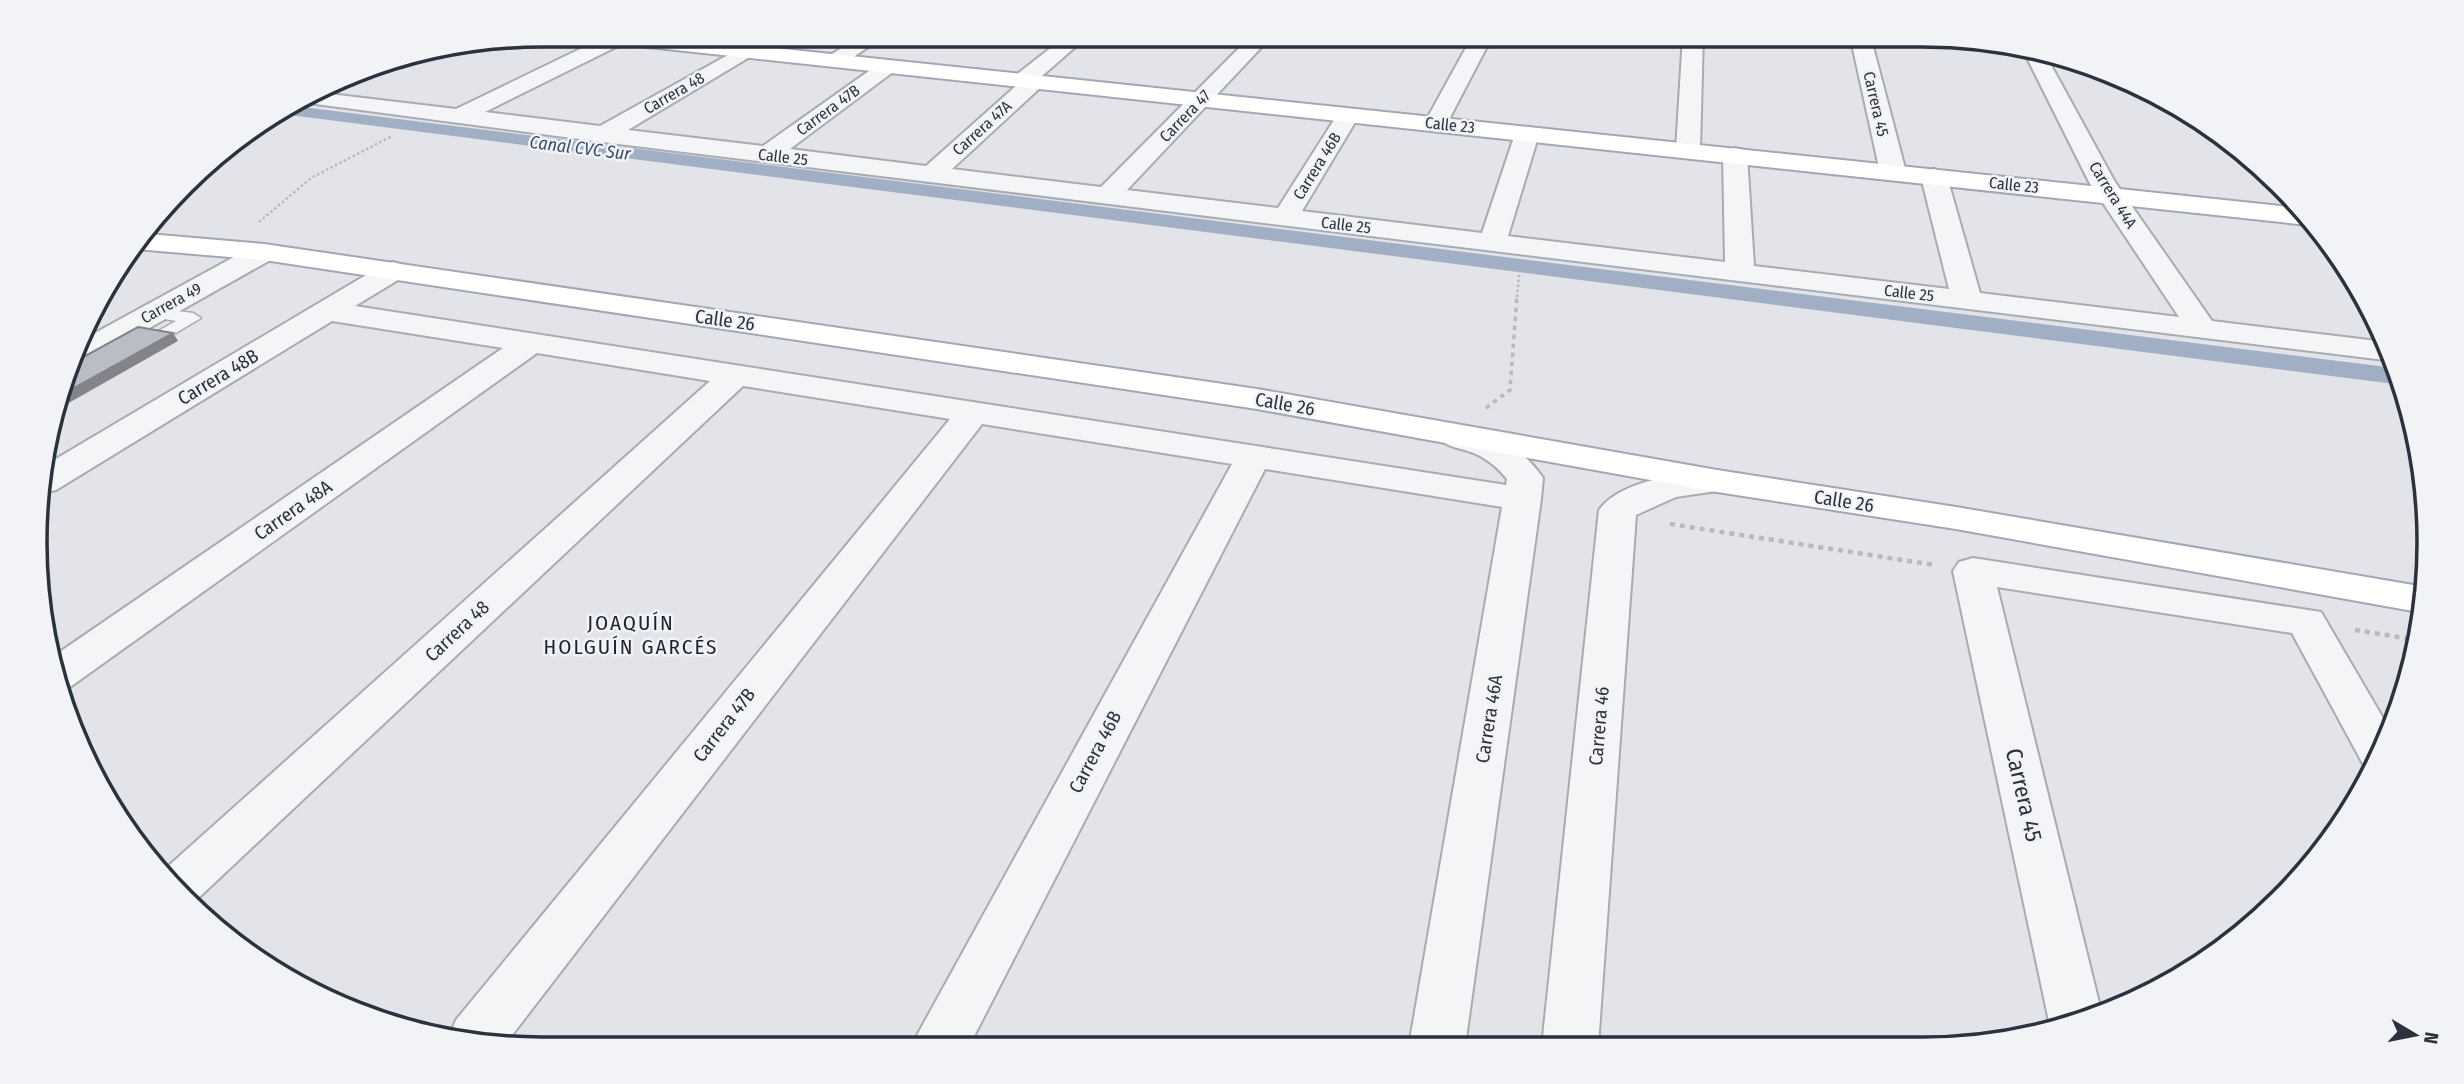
<svg xmlns="http://www.w3.org/2000/svg" width="2464" height="1084" font-family="'Fira Sans Condensed',sans-serif">
<style>
.water{fill:#a1afc4}
.lines{fill:none;stroke-linecap:round;stroke-linejoin:round}
.lane-casing{stroke:#a8abb2;stroke-width:3}
.street-casing{stroke:#a8abb2;stroke-width:4}
.primary-casing{stroke:#a2a7b3;stroke-width:4}
.path-far2{stroke:#b8bac0;stroke-width:2.5;stroke-dasharray:2.5 2.5;stroke-linecap:butt}
.path-far1{stroke:#b8bac0;stroke-width:3.5;stroke-dasharray:4.5 4.5;stroke-linecap:butt}
.path{stroke:#b8bac0;stroke-width:4.5;stroke-dasharray:5 5;stroke-linecap:butt}
.lane{fill:#f4f5f7;fill-rule:evenodd}
.street{fill:#f4f5f7;fill-rule:evenodd}
.primary{fill:#fff;fill-rule:evenodd}
.shaded-wall{fill:#82848a}
.building{fill:#babdc5;stroke:#82848a;stroke-width:2}
.labels{text-anchor:middle;dominant-baseline:central;stroke-width:5;stroke-linejoin:round;paint-order:stroke}
.far-street-label{font-size:16px;fill:#2c313e;stroke:#f1f3f6}
.far-water-label{font-size:18px;font-style:italic;fill:#3b4c6e;stroke:#f1f3f6}
.street-label{font-size:19px;fill:#2c313e;stroke:#f1f3f6}
.neighbourhood-label{font-size:21px;letter-spacing:2px;fill:#1e222f;stroke:#f1f3f6}
.near-street-label{font-size:23px;fill:#2c313e;stroke:#f1f3f6}
.rim{fill:none;stroke:#2c313e;stroke-width:3.5}
</style>
<rect width="100%" height="100%" fill="#e2e4e9"/>
<path class="water" d="M 286,105 L 2395,368 L 2402,385 L 274,113 Z"/>
<g class="lines">
<defs>
<path id="lane" d="M 154,308 L 193,313 L 201,318 L 159,343 L 153,342 L 151,338 L 153,334 L 176,321 L 148,316 L 146,313 Z"/>
<path id="street" d="M 609,35 L 627,35 L 629,38 L 626,42 L 485,112 L 600,126 L 746,45 L 753,47 L 756,51 L 753,55 L 628,130 L 763,146 L 883,61 L 897,61 L 901,65 L 897,69 L 790,149 L 926,166 L 1017,85 L 1013,80 L 1016,75 L 1067,35 L 1089,35 L 1042,76 L 1045,81 L 1042,86 L 952,169 L 1101,187 L 1252,35 L 1273,35 L 1127,190 L 1278,208 L 1341,109 L 1357,109 L 1360,114 L 1302,211 L 1482,233 L 1515,134 L 1519,129 L 1535,129 L 1539,134 L 1508,236 L 1725,262 L 1723,155 L 1726,150 L 1735,148 L 1744,150 L 1747,155 L 1754,266 L 1949,289 L 1921,177 L 1925,172 L 1934,169 L 1943,172 L 1947,177 L 1980,293 L 2179,317 L 2089,182 L 2025,54 L 2046,56 L 2115,182 L 2212,321 L 2386,342 L 2393,361 L 602,142 L 293,101 L 313,92 L 456,109 Z
M 862,35 L 886,35 L 843,64 L 829,64 L 825,60 L 829,56 Z
M 1473,35 L 1493,35 L 1444,129 L 1428,129 L 1424,124 Z
M 1683,35 L 1703,35 L 1700,150 L 1697,155 L 1688,157 L 1679,155 L 1676,150 Z
M 1850,35 L 1870,35 L 1906,172 L 1902,177 L 1893,180 L 1884,177 L 1880,172 Z
M 264,244 L 274,246 L 278,252 L 274,258 L 89,362 L 75,364 L 84,339 L 254,246 Z
M 393,262 L 403,265 L 407,271 L 403,277 L 355,306 L 1506,485 L 1507,479 C 1498,468 1489,460 1476,454 C 1463,448 1445,448 1437,436 L 1442,429 C 1481,419 1522,447 1543,478 L 1541,499 L 1465,1046 L 1409,1046 L 1502,507 L 1265,469 L 968,1048 L 910,1048 L 1232,464 L 982,424 L 506,1043 L 450,1034 L 456,1020 L 950,419 L 743,386 L 192,904 L 164,870 L 710,381 L 537,353 L 70,687 L 58,690 L 51,658 L 503,348 L 332,321 L 56,490 L 43,493 L 44,466 L 383,265 Z
M 1717,470 L 1730,473 L 1735,481 L 1730,489 L 1676,497 L 1636,515 L 1598,1046 L 1542,1046 L 1599,510 C 1620,480 1683,473 1717,470 Z
M 1973,558 L 2321,612 L 2390,730 L 2372,767 L 2363,764 L 2292,633 L 1997,587 L 2101,1011 L 2050,1026 L 1953,571 L 1959,562 Z"/>
<path id="primary" d="M 582,35 L 650,35 L 2301,208 L 2315,223 L 2308,225 L 592,41 L 585,39 Z
M 148,234 L 264,244 L 1257,389 L 1717,470 L 1956,507 L 2425,587 L 2424,613 L 1956,529 L 1717,492 L 1257,409 L 264,260 L 136,249 Z"/>
</defs>
<use href="#lane" class="lane-casing"/>
<use href="#street" class="street-casing"/>
<use href="#primary" class="primary-casing"/>
<path class="path-far2" d="M 259,222 L 311,178 L 392,136
M 1517,297 L 1519,275"/>
<path class="path-far1" d="M 1486,408 L 1510,390 L 1517,295"/>
<path class="path" d="M 1670,524 L 1935,565
M 2355,630 L 2417,640"/>
<use href="#lane" class="lane"/>
<use href="#street" class="street"/>
<use href="#primary" class="primary"/>
</g>
<path class="shaded-wall" d="M 173,333 L 178,341 L 58,409 L 63,394 Z"/>
<path class="building" d="M 138,327 L 173,333 L 63,394 L 76,361 Z"/>
<g class="labels">
<g class="far-street-label">
<text transform="translate(674 93) rotate(-30)">Carrera 48</text>
<text transform="translate(1876 104) rotate(77)">Carrera 45</text>
<text transform="translate(828 110) rotate(-36)">Carrera 47B</text>
<text transform="translate(1185 116) rotate(-46)">Carrera 47</text>
<text transform="translate(1450 125) rotate(6)">Calle 23</text>
<text transform="translate(982 128) rotate(-42)">Carrera 47A</text>
<text transform="translate(783 157) rotate(7)">Calle 25</text>
<text transform="translate(1317 166) rotate(-58)">Carrera 46B</text>
<text transform="translate(2014 185) rotate(6)">Calle 23</text>
<text transform="translate(2113 195) rotate(58)">Carrera 44A</text>
<text transform="translate(1346 225) rotate(7)">Calle 25</text>
<text transform="translate(1909 293) rotate(7)">Calle 25</text>
<text transform="translate(171 303) rotate(-29)">Carrera 49</text>
</g>
<g class="far-water-label">
<text transform="translate(580 148) rotate(7)">Canal CVC Sur</text>
</g>
<g class="street-label">
<text transform="translate(725 320) rotate(8)">Calle 26</text>
<text transform="translate(218 377) rotate(-31)">Carrera 48B</text>
<text transform="translate(1285 404) rotate(10)">Calle 26</text>
<text transform="translate(1844 501) rotate(9)">Calle 26</text>
<text transform="translate(293 510) rotate(-35)">Carrera 48A</text>
<text transform="translate(457 631) rotate(-43)">Carrera 48</text>
<text transform="translate(1489 719) rotate(-81)">Carrera 46A</text>
<text transform="translate(724 725) rotate(-52)">Carrera 47B</text>
<text transform="translate(1599 726) rotate(-85)">Carrera 46</text>
<text transform="translate(1095 752) rotate(-62)">Carrera 46B</text>
</g>
<g class="neighbourhood-label">
<text x="631" y="623">JOAQUÍN<tspan x="631" dy="24">HOLGUÍN GARCÉS</tspan></text>
</g>
<g class="near-street-label">
<text transform="translate(2024 795) rotate(77)">Carrera 45</text>
</g>
</g>
<path d="M0 0H2464V1084H0ZM542 47H1922A495 495 0 0 1 2417 542V542A495 495 0 0 1 1922 1037H542A495 495 0 0 1 47 542V542A495 495 0 0 1 542 47Z" fill="#f1f3f6" fill-rule="evenodd"/>
<path class="rim" d="M542 47H1922A495 495 0 0 1 2417 542V542A495 495 0 0 1 1922 1037H542A495 495 0 0 1 47 542V542A495 495 0 0 1 542 47Z"/>
<g transform="translate(2415 1035) rotate(100)" stroke="#f1f3f6" stroke-width="5" paint-order="stroke">
<path d="M0-5L12 26L0 18L-12 26Z" fill="#2c313e"/>
<text y="-10" font-size="19" font-weight="bold" text-anchor="middle" fill="#2c313e">N</text>
</g>
</svg>
